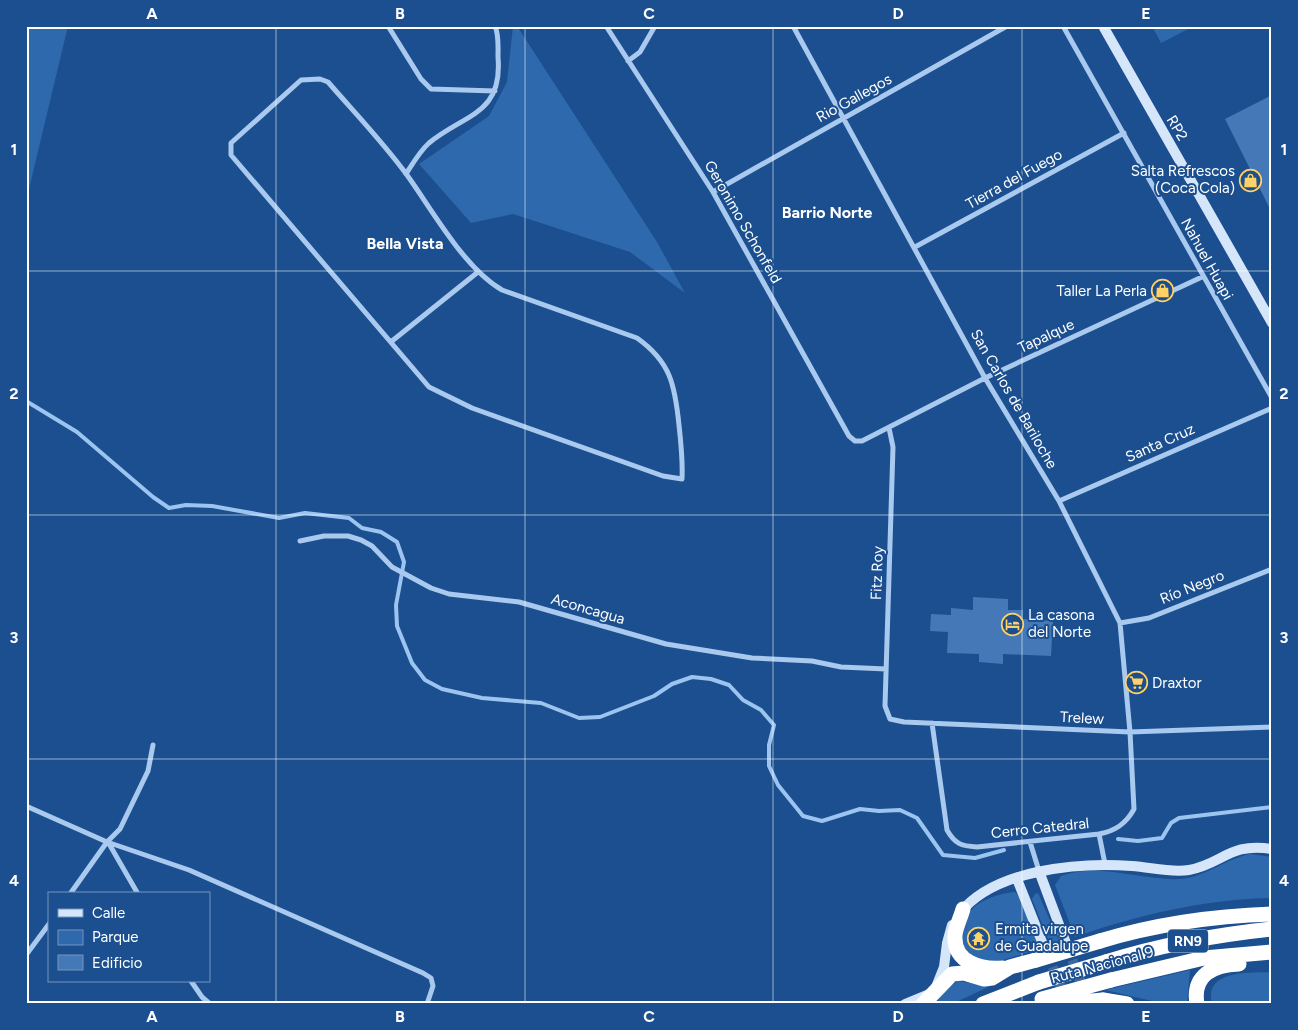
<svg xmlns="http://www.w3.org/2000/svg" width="1298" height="1030" font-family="Figtree,sans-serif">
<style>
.green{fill:#2e69ad}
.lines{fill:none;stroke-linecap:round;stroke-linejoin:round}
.stream{stroke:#9cc4f0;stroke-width:4}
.building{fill:#4478b7}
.secondary-tunnel{stroke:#3d69a0;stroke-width:10;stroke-dasharray:10 5;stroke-linecap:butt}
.street{stroke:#a9c9ee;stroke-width:5}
.secondary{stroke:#d6e6fa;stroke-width:10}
.highway{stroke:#fff;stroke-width:15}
.highway-bridge{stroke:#fff;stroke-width:15}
.grid{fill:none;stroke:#fff;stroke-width:1;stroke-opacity:0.55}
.labels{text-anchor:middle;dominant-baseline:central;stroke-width:4;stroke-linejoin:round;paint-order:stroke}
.shield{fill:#1b4f8f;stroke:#bbcadd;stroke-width:1}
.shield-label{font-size:14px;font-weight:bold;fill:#fff}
.street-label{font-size:15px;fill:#fff;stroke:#1b4f8f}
.poi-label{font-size:15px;fill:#fff;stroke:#1b4f8f;text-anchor:start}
.neighbourhood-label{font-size:16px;font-weight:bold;fill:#fff;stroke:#1b4f8f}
.neatline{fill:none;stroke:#fff;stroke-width:2}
.grid-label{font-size:16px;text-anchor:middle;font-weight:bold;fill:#fff}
</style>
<rect width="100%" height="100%" fill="#1b4f8f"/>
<path class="green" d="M 26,26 L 68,26 L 29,189 L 26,188 Z
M 513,26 L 517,26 L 657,242 L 685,293 L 630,252 L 513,214 L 471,223 L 419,164 L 489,116 L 507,82 Z
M 1152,26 L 1194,26 L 1161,43 Z
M 1250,854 L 1272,857 L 1272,898 C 1206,899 1137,915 1075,937 L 1055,885 L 1061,876 C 1099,862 1142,881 1181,879 C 1205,877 1226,859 1250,854 Z
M 1015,892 L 1019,897 L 1039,949 L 990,964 L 974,962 L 961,942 C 962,934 963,925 966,918 C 972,902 999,893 1015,892 Z
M 1038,893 L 1059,941 L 1050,944 L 1032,899 L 1035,894 Z
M 1190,970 L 1187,1004 L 1165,1004 L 1105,990 Z
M 1272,972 L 1272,1004 L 1212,1004 C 1203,969 1251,973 1272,972 Z
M 958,981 L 977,984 L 999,982 L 952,1004 L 935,1004 L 947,988 Z"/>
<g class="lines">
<path class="stream" d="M 26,401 L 77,432 L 153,497 L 169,508 L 186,505 L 212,506 L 279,518 L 305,513 L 349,518 L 362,528 L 381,532 L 397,542 L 404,562 L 396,605 L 397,626 L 412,663 L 425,680 L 442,689 L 482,698 L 541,703 L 579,718 L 600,717 L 654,696 L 672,684 L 692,677 L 711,679 L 729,685 L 743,700 L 761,710 L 774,725 L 769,745 L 769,766 L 778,785 L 803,816 L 822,821 L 860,809 L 879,811 L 900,810 L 917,818 L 943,855 L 975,858 L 1004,850
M 1118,839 L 1138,841 L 1162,838 L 1171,823 L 1179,818 L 1272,807"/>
</g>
<path class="building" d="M 1272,95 L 1272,213 L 1225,119 Z
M 973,597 L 1008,599 L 1008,610 L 1023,610 L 1023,619 L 1053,621 L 1051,656 L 1003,654 L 1003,664 L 979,662 L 979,654 L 947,653 L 948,632 L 930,631 L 931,614 L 951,615 L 951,608 L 973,610 Z"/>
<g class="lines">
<path class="secondary-tunnel" d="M 1067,946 L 1085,994
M 1047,953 L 1065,997"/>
<path class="street" d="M 388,26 L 421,79 L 431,89 L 495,91
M 606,26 L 713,192 L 849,436 L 855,441 L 862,441 L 985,378 L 1202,277
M 793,26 L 985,378 L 1059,501 L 1120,623 L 1130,732 L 1134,809 C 1126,824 1115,831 1099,834 L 977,847 C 961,846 955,844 947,830 L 932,723
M 1063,26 L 1272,398
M 628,61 L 640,52 L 655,26
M 320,79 L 328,82 C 354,112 383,142 407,175 C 433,211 464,268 502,290 L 637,338 C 671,362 675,386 679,425 C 681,443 683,461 682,479 L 663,476 L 472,408 L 429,387 L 231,155 L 231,143 L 301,80 Z
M 406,174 C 413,163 420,151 429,143 C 464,114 503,115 498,57 C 498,47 499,35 495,26
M 713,192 L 1007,26
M 915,247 L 1124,133
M 392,341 L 478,272
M 889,428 L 893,447 L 885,706 L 890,719 L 904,722 L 1130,732 L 1272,727
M 1059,501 L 1272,408
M 300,541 L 324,536 L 348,536 L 361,540 L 372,546 L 392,567 L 431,588 L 449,594 L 519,602 L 666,644 L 752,658 L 812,661 L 841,667 L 886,669
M 1120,623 L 1149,618 L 1272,569
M 26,806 L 107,842 L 189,870 L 423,973 L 431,978 L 433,986 L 427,1004
M 1099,834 L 1105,864
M 108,842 L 138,894
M 1030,842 L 1039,871
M 70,894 L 107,842 L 120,829 L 148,771 L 153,745
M 26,955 L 49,924
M 191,981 L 202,997 L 210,1004"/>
<path class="secondary" d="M 1103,26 L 1272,323
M 1039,871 L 1067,946
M 1017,879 L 1046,952
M 960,913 C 995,869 1080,862 1132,866 C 1150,867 1170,873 1189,870 C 1223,864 1229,842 1272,849
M 905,1004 L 934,992 L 944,967 L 947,943 L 952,925"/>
<path class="highway" d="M 963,909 C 961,917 956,926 955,935 C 953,963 982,970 1003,968
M 1100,941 C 1156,924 1213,916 1272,914
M 1106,962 C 1160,945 1215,935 1272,929
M 1111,980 L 1204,958 L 1272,952
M 1103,1000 L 1127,1004
M 923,1004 L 952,974 L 964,973 L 984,979 L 992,978 L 1010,967 L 1036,960
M 983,1004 L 1039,982
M 1197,1004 C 1192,975 1213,965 1239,964"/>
<path class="highway-bridge" d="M 1036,960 L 1100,941
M 1039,982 L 1106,962
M 1042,999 L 1111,980
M 1060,1004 L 1103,1000"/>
</g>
<path class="grid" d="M 276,26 L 276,1004M 525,26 L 525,1004M 773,26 L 773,1004M 1022,26 L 1022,1004M 26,271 L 1272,271M 26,515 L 1272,515M 26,759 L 1272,759"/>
<defs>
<symbol id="shop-ring" viewBox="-11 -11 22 22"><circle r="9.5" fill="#1b4f8f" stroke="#ffd166" stroke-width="1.5"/><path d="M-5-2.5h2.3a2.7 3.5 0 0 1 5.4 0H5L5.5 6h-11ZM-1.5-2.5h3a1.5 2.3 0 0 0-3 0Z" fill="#ffd166"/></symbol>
<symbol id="hotel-ring" viewBox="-11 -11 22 22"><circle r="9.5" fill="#1b4f8f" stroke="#ffd166" stroke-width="1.5"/><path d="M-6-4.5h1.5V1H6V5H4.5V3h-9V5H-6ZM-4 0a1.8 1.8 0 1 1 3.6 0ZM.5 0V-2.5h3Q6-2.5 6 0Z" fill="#ffd166"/></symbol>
<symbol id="supermarket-ring" viewBox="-11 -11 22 22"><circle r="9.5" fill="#1b4f8f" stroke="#ffd166" stroke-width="1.5"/><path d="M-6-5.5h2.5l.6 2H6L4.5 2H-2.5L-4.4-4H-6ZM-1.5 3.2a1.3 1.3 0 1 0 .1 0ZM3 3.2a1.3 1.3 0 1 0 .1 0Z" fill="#ffd166"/></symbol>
<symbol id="temple-ring" viewBox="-11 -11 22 22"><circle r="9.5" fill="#1b4f8f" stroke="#ffd166" stroke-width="1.5"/><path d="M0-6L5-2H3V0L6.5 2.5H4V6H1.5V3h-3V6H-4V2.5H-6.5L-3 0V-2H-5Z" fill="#ffd166"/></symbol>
</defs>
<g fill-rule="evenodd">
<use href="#shop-ring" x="1238" y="168" width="25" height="25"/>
<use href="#shop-ring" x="1150" y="278" width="25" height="25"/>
<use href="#hotel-ring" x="1000" y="612" width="25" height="25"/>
<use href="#supermarket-ring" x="1124" y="670" width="25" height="25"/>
<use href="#temple-ring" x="966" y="926" width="25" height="25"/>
</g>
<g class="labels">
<rect class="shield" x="1168" y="929.5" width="40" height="23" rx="4"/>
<g class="shield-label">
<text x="1188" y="941">RN9</text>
</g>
<g class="street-label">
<text transform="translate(854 98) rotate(-29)">Rio Gallegos</text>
<text transform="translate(1177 128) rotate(59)">RP2</text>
<text transform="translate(1014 179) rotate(-29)">Tierra del Fuego</text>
<text transform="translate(743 222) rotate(60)">Geronimo Schonfeld</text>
<text transform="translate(1207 259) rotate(61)">Nahuel Huapi</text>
<text transform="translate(1046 336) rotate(-25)">Tapalque</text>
<text transform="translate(1014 399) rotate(60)">San Carlos de Bariloche</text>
<text transform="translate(1160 443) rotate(-24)">Santa Cruz</text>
<text transform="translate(877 573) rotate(-88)">Fitz Roy</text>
<text transform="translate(1192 587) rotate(-22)">Río Negro</text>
<text transform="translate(588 609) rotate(16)">Aconcagua</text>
<text transform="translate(1082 718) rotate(3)">Trelew</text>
<text transform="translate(1040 828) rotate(-6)">Cerro Catedral</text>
<text transform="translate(1102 965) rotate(-15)">Ruta Nacional 9</text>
</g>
<g class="poi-label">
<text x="1235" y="171" text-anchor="end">Salta Refrescos<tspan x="1235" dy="17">(Coca Cola)</tspan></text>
<text x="1147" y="291" text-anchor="end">Taller La Perla</text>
<text x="1028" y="615">La casona<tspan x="1028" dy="17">del Norte</tspan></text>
<text x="1152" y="683">Draxtor</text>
<text x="995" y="929">Ermita virgen<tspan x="995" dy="17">de Guadalupe</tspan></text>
</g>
<g class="neighbourhood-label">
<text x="827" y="212">Barrio Norte</text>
<text x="405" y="243">Bella Vista</text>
</g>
</g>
<rect width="1298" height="1030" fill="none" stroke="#1b4f8f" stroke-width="55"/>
<rect x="48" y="892" width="162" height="90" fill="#1b4f8f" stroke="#7695bc"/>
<rect x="58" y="909" width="25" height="8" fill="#d6e6fa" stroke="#7695bc"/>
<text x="92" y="918" font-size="15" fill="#ffffff">Calle</text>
<rect x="58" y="930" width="25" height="15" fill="#2e69ad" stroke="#7695bc"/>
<text x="92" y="942" font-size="15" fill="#ffffff">Parque</text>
<rect x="58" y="955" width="25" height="15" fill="#4478b7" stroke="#7695bc"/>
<text x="92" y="968" font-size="15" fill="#ffffff">Edificio</text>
<rect x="28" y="28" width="1242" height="974" class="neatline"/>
<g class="grid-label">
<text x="152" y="19">A</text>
<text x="400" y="19">B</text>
<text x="649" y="19">C</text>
<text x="898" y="19">D</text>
<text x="1146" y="19">E</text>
<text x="14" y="155">1</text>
<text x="1284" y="155">1</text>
<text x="14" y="399">2</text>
<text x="1284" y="399">2</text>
<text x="14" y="643">3</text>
<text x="1284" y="643">3</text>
<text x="14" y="886">4</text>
<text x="1284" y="886">4</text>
<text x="152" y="1022">A</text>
<text x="400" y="1022">B</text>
<text x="649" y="1022">C</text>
<text x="898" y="1022">D</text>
<text x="1146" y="1022">E</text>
</g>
</svg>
